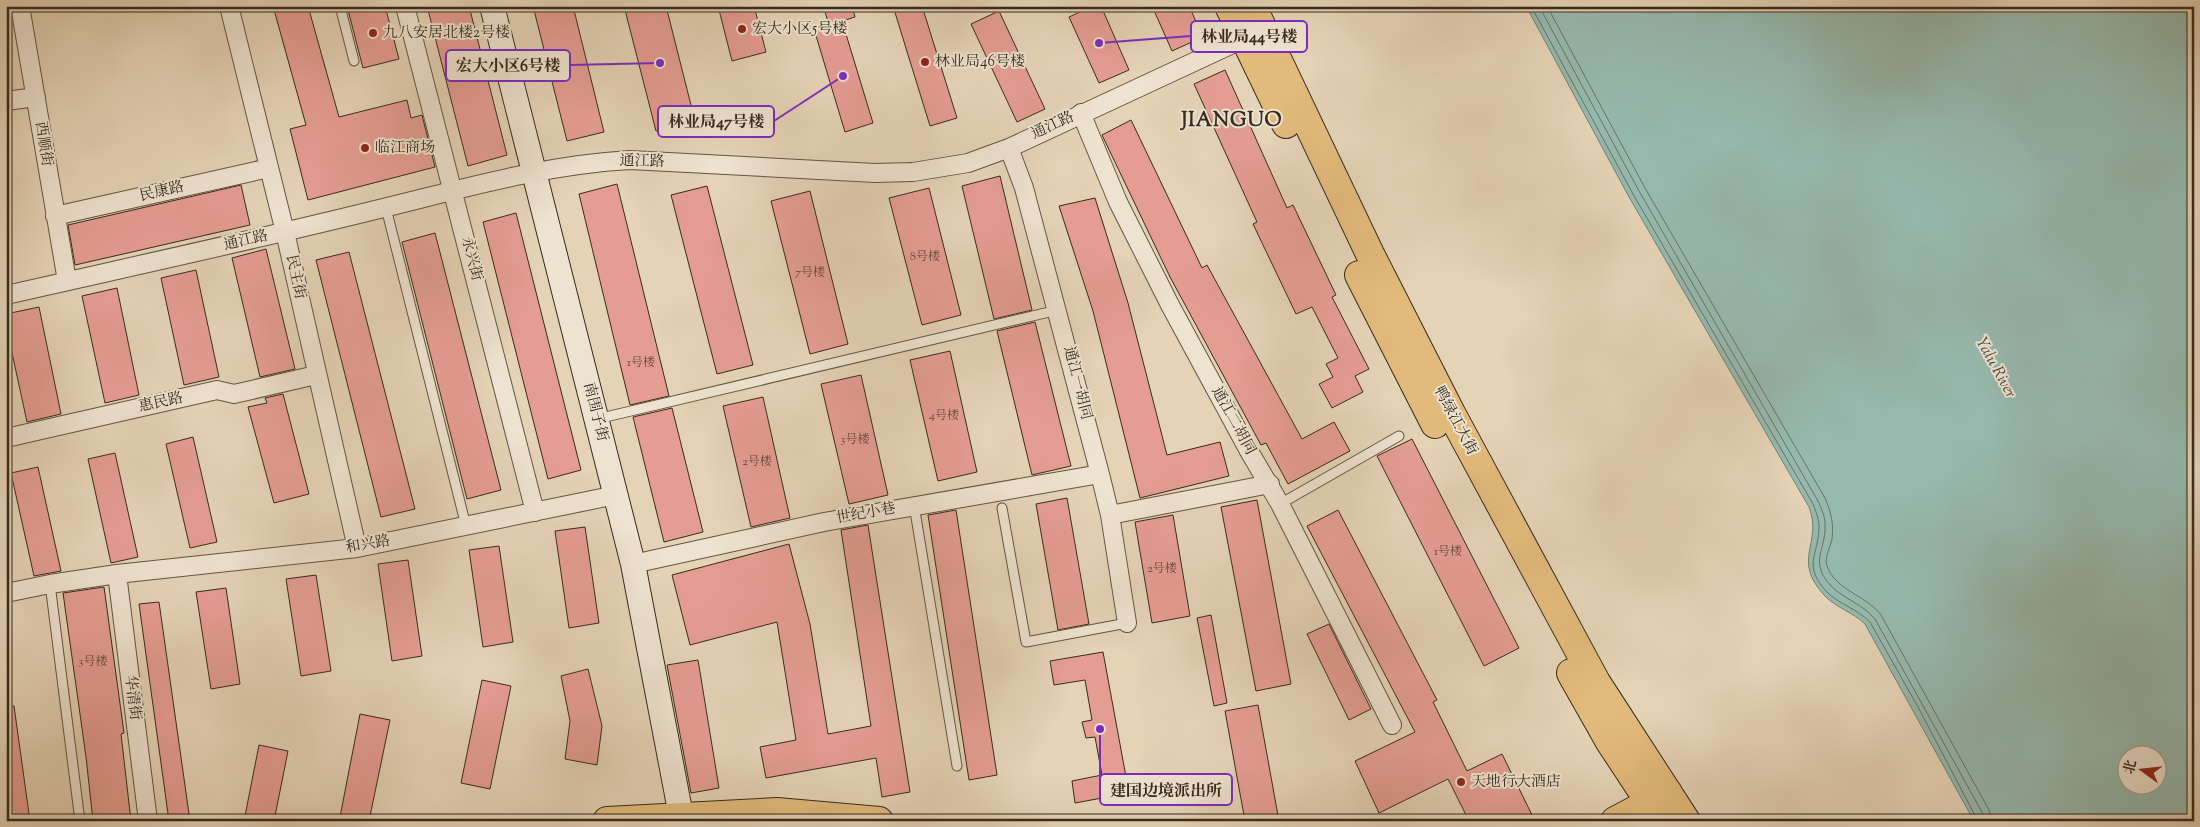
<svg xmlns="http://www.w3.org/2000/svg" width="2200" height="827" font-family="'Sorts Mill Goudy','Noto Serif SC',serif">
<style>
.water{fill:#96b8ad;stroke:#708073;fill-rule:evenodd}
.lines{fill:none;stroke-linecap:round;stroke-linejoin:round}
.shore{stroke:#667264;stroke-width:1}
.building{fill:#e59d92;stroke:#362b1c}
.lane-casing{stroke:#625542;stroke-width:11}
.street-casing{stroke:#625542;stroke-width:20}
.secondary-casing{stroke:#362b1c;stroke-width:26}
.primary-casing{stroke:#362b1c;stroke-width:30}
.highway-casing{stroke:#362b1c;stroke-width:30}
.lane{stroke:#eee2d0;stroke-width:9}
.street{stroke:#eee2d0;stroke-width:18}
.secondary{stroke:#eee2d0;stroke-width:24}
.primary{stroke:#e2ba7b;stroke-width:28}
.highway{stroke:#e2ba7b;stroke-width:28}
.poi-dot{fill:#8f2418;stroke:#eee2d0;stroke-width:2}
.labels{text-anchor:middle;dominant-baseline:central;stroke-width:4;stroke-linejoin:round;paint-order:stroke}
.number-label{font-size:12px;fill:#62483a}
.poi-label{font-size:15px;fill:#362b1c;stroke:#eee2d0;text-anchor:start}
.street-label{font-size:15px;fill:#362b1c;stroke:#eee2d0}
.water-label{font-size:16px;font-style:italic;fill:#4e4e40;stroke:#eee2d0}
.district-label{font-size:20px;font-weight:bold;letter-spacing:1px;fill:#362b1c;stroke:#eee2d0}
.leader{fill:none;stroke:#7b2cbf;stroke-width:2}
.callout-dot{fill:#7b2cbf;stroke:#eee2d0;stroke-width:2}
.callout{fill:#eee2d0;stroke:#7b2cbf;stroke-width:2}
.callout-label{font-size:16px;text-anchor:middle;font-weight:bold;fill:#362b1c}
</style>
<rect width="100%" height="100%" fill="#e5d3b6"/>
<filter id="stains"><feTurbulence type="fractalNoise" baseFrequency=".004" numOctaves="4"/><feColorMatrix values="0 0 0 0 .2 0 0 0 0 .09 0 0 0 0 .02 0 0 0 .5 -.17"/></filter>
<radialGradient id="worn" r=".72"><stop offset=".6" stop-color="#630" stop-opacity="0"/><stop offset="1" stop-color="#630" stop-opacity=".3"/></radialGradient>
<path class="water" d="M 1526,6 L 2182,6 L 2194,22 L 2194,821 L 1974,821 L 1865,624 C 1853,612 1836,608 1824,595 C 1791,559 1823,544 1809,507 L 1629,197 ZM 2128,754 L 2158,754 L 2158,784 L 2128,784 Z"/>
<g class="lines">
<path class="shore" d="M 1531,6 L 1633,194 L 1813,504 C 1816,512 1819,519 1819,527 C 1819,556 1801,565 1828,593 C 1841,605 1857,609 1870,622 L 1918,707 L 1978,821
M 1539,6 L 1639,191 L 1818,501 C 1822,510 1826,518 1825,528 C 1825,549 1812,560 1826,580 C 1839,598 1861,602 1875,619 L 1983,814 L 1984,821
M 1547,6 L 1645,188 L 1825,498 C 1831,512 1834,524 1832,539 C 1830,548 1824,558 1827,566 C 1836,591 1866,595 1881,615 L 1989,810 L 1992,821"/>
</g>
<path class="building" d="M 273,6 L 308,6 L 339,117 L 407,100 L 411,118 L 422,115 L 435,167 L 308,200 L 290,129 L 306,125 Z
M 347,6 L 385,6 L 399,59 L 363,68 Z
M 427,6 L 469,6 L 507,155 L 468,166 Z
M 533,6 L 573,6 L 604,132 L 567,141 Z
M 624,6 L 666,6 L 695,121 L 656,131 Z
M 718,6 L 754,6 L 766,52 L 732,61 Z
M 823,6 L 852,6 L 855,17 L 842,21 L 873,123 L 845,132 L 814,29 L 829,24 Z
M 893,6 L 922,6 L 957,118 L 930,126 Z
M 1093,6 L 1101,6 L 1129,70 L 1099,83 L 1069,17 Z
M 1152,6 L 1189,6 L 1203,37 L 1172,51 Z
M 999,11 L 1045,109 L 1017,122 L 971,24 Z
M 1225,70 L 1287,208 L 1293,205 L 1336,295 L 1332,297 L 1369,369 L 1355,376 L 1363,392 L 1332,408 L 1319,384 L 1333,377 L 1326,364 L 1338,358 L 1312,307 L 1296,314 L 1253,224 L 1257,222 L 1194,84 Z
M 1131,120 L 1202,268 L 1207,265 L 1302,439 L 1334,422 L 1350,451 L 1288,484 L 1266,443 L 1261,445 L 1170,277 L 1102,135 Z
M 1000,176 L 1032,310 L 994,319 L 962,186 Z
M 617,184 L 669,396 L 630,405 L 579,194 Z
M 241,185 L 250,225 L 75,265 L 68,225 Z
M 707,186 L 753,365 L 717,374 L 671,195 Z
M 929,188 L 961,315 L 922,325 L 889,198 Z
M 810,191 L 848,344 L 810,354 L 771,201 Z
M 1095,198 L 1128,303 L 1167,455 L 1220,442 L 1229,476 L 1140,498 L 1093,311 L 1059,206 Z
M 516,213 L 581,470 L 548,479 L 483,222 Z
M 435,233 L 501,490 L 467,499 L 402,242 Z
M 266,249 L 295,369 L 260,377 L 232,258 Z
M 349,252 L 415,509 L 381,517 L 316,260 Z
M 196,270 L 219,377 L 184,385 L 161,278 Z
M 117,288 L 139,395 L 105,403 L 82,296 Z
M 39,307 L 61,414 L 27,422 L 6,325 L 6,314 Z
M 1035,322 L 1071,466 L 1032,475 L 997,331 Z
M 950,351 L 977,472 L 938,481 L 910,360 Z
M 861,375 L 888,495 L 849,504 L 821,384 Z
M 283,394 L 309,494 L 274,503 L 248,407 L 267,403 L 265,398 Z
M 763,397 L 790,518 L 751,527 L 723,406 Z
M 672,408 L 703,532 L 664,542 L 633,417 Z
M 193,437 L 217,542 L 190,548 L 166,444 Z
M 1412,439 L 1519,648 L 1484,666 L 1377,456 Z
M 115,453 L 138,557 L 111,563 L 88,459 Z
M 38,467 L 61,571 L 34,576 L 11,473 Z
M 1067,498 L 1089,624 L 1058,630 L 1036,504 Z
M 1257,500 L 1291,684 L 1256,691 L 1221,507 Z
M 956,510 L 997,775 L 969,780 L 928,515 Z
M 1338,510 L 1437,700 L 1433,702 L 1467,771 L 1502,754 L 1535,821 L 1469,821 L 1448,779 L 1379,813 L 1355,761 L 1415,732 L 1307,526 Z
M 1173,515 L 1190,616 L 1152,623 L 1135,522 Z
M 868,525 L 910,792 L 882,797 L 876,758 L 766,778 L 760,747 L 796,740 L 777,622 L 690,645 L 672,575 L 789,544 L 810,624 L 828,734 L 871,726 L 841,530 Z
M 585,527 L 599,623 L 569,628 L 555,531 Z
M 499,546 L 513,642 L 483,647 L 469,550 Z
M 408,560 L 422,656 L 392,661 L 378,564 Z
M 316,575 L 331,671 L 301,676 L 286,579 Z
M 104,587 L 124,733 L 121,734 L 131,821 L 93,821 L 86,757 L 63,593 Z
M 226,588 L 240,684 L 211,689 L 196,592 Z
M 159,602 L 190,821 L 169,821 L 139,604 Z
M 1211,615 L 1227,703 L 1214,706 L 1197,618 Z
M 1329,624 L 1371,709 L 1349,720 L 1307,634 Z
M 1103,652 L 1129,793 L 1075,803 L 1072,781 L 1102,775 L 1095,737 L 1086,738 L 1082,722 L 1092,720 L 1085,680 L 1054,685 L 1050,661 Z
M 698,660 L 719,788 L 691,793 L 667,665 Z
M 588,669 L 602,726 L 597,765 L 565,759 L 570,721 L 561,676 Z
M 482,680 L 511,686 L 490,789 L 461,783 Z
M 1258,705 L 1279,821 L 1245,821 L 1225,711 Z
M 6,706 L 14,706 L 30,821 L 6,821 Z
M 360,714 L 390,720 L 369,821 L 340,817 Z
M 259,745 L 288,751 L 274,821 L 244,821 Z"/>
<g class="lines">
<defs>
<path id="lane" d="M 340,6 L 354,61
M 386,208 L 466,526
M 597,419 L 1058,310
M 1280,504 L 1399,436
M 914,505 L 957,766
M 1002,508 L 1026,642 L 1127,623
M 50,584 L 80,821"/>
<path id="street" d="M 20,6 L 67,281
M 229,6 L 285,232 L 357,548
M 405,6 L 535,512
M 6,101 L 36,97
M 1081,113 L 1118,202 L 1170,305 L 1249,451 L 1280,504 L 1392,725
M 1009,148 L 1024,188 L 1100,474 L 1110,515 L 1127,623
M 55,216 L 269,168
M 6,295 C 125,268 245,242 363,213 C 452,192 539,165 630,160 L 875,173 L 913,172 L 968,163 L 1009,148 L 1254,34
M 6,438 L 217,390 L 234,394 L 316,375
M 1110,515 L 1270,484
M 633,564 L 824,522 L 1100,474
M 117,574 L 148,821
M 6,593 L 50,584 L 117,574 L 357,548 L 616,495"/>
<path id="secondary" d="M 492,6 L 633,564 L 682,821"/>
<path id="primary" d="M 607,821 L 777,812 L 879,821
M 1615,821 L 1668,793"/>
<path id="highway" d="M 1229,6 L 1286,124
M 1252,6 L 1370,254 L 1451,413 L 1596,682 L 1686,821
M 1359,275 L 1435,424
M 1571,673 L 1610,742 L 1662,821"/>
</defs>
<use href="#lane" class="lane-casing"/>
<use href="#street" class="street-casing"/>
<use href="#secondary" class="secondary-casing"/>
<use href="#primary" class="primary-casing"/>
<use href="#highway" class="highway-casing"/>
<use href="#lane" class="lane"/>
<use href="#street" class="street"/>
<use href="#secondary" class="secondary"/>
<use href="#primary" class="primary"/>
<use href="#highway" class="highway"/>
</g>
<g class="poi-dot">
<circle cx="742" cy="29" r="5"/>
<circle cx="373" cy="33" r="5"/>
<circle cx="925" cy="62" r="5"/>
<circle cx="365" cy="148" r="5"/>
<circle cx="1461" cy="782" r="5"/>
</g>
<g class="labels">
<g class="number-label">
<text x="925" y="257">8号楼</text>
<text x="810" y="273">7号楼</text>
<text x="641" y="363">1号楼</text>
<text x="944" y="416">4号楼</text>
<text x="855" y="440">3号楼</text>
<text x="757" y="462">2号楼</text>
<text x="1448" y="552">1号楼</text>
<text x="1162" y="569">2号楼</text>
<text x="93" y="662">3号楼</text>
</g>
<g class="poi-label">
<text x="752" y="29">宏大小区5号楼</text>
<text x="383" y="33">九八安居北楼2号楼</text>
<text x="935" y="62">林业局46号楼</text>
<text x="375" y="148">临江商场</text>
<text x="1471" y="782">天地行大酒店</text>
</g>
<g class="street-label">
<text transform="translate(1053 126) rotate(-25)">通江路</text>
<text transform="translate(43 144) rotate(81)">西顺街</text>
<text transform="translate(642 162) rotate(1)">通江路</text>
<text transform="translate(162 192) rotate(-13)">民康路</text>
<text transform="translate(246 241) rotate(-13)">通江路</text>
<text transform="translate(471 259) rotate(76)">永兴街</text>
<text transform="translate(295 277) rotate(78)">民主街</text>
<text transform="translate(1077 383) rotate(76)">通江一胡同</text>
<text transform="translate(161 403) rotate(-12)">惠民路</text>
<text transform="translate(595 412) rotate(76)">南围子街</text>
<text transform="translate(1233 421) rotate(61)">通江二胡同</text>
<text transform="translate(1455 421) rotate(62)">鸭绿江大街</text>
<text transform="translate(866 514) rotate(-10)">世纪小巷</text>
<text transform="translate(368 545) rotate(-10)">和兴路</text>
<text transform="translate(132 698) rotate(83)">华清街</text>
</g>
<g class="water-label">
<text transform="translate(1995 368) rotate(61)">Yalu River</text>
</g>
<g class="district-label">
<text x="1232" y="121">JIANGUO</text>
</g>
</g>
<path class="leader" d="M1099 43L1191 36M660 63L570 65M843 76L774 121M1100 729L1100 790"/>
<g class="callout-dot">
<circle cx="1099" cy="43" r="5"/>
<circle cx="660" cy="63" r="5"/>
<circle cx="843" cy="76" r="5"/>
<circle cx="1100" cy="729" r="5"/>
</g>
<g class="callout">
<rect x="1191" y="21" width="116" height="31" rx="5"/>
<rect x="446" y="50" width="124" height="31" rx="5"/>
<rect x="658" y="106" width="116" height="31" rx="5"/>
<rect x="1100" y="774" width="132" height="31" rx="5"/>
</g>
<g class="callout-label">
<text x="1249" y="42">林业局44号楼</text>
<text x="508" y="71">宏大小区6号楼</text>
<text x="716" y="127">林业局47号楼</text>
<text x="1166" y="796">建国边境派出所</text>
</g>
<rect width="2200" height="827" fill="none" stroke="#e5d3b6" stroke-width="25"/>
<rect x="8" y="8" width="2185" height="812" fill="none" stroke="#362b1c" stroke-width="2.5"/>
<rect x="12" y="12" width="2175" height="802" fill="none" stroke="#362b1c"/>
<g transform="translate(2142 770) rotate(285)"><circle r="24" fill="#eee2d0" stroke="#a49988"/>
<path d="M0-4L9 19L0 12L-9 19Z" fill="#8f2418"/>
<text y="-8" font-size="14" font-weight="bold" text-anchor="middle" fill="#362b1c">北</text>
</g>
<rect width="100%" height="100%" filter="url(#stains)"/>
<rect width="100%" height="100%" fill="url(#worn)"/>
</svg>
